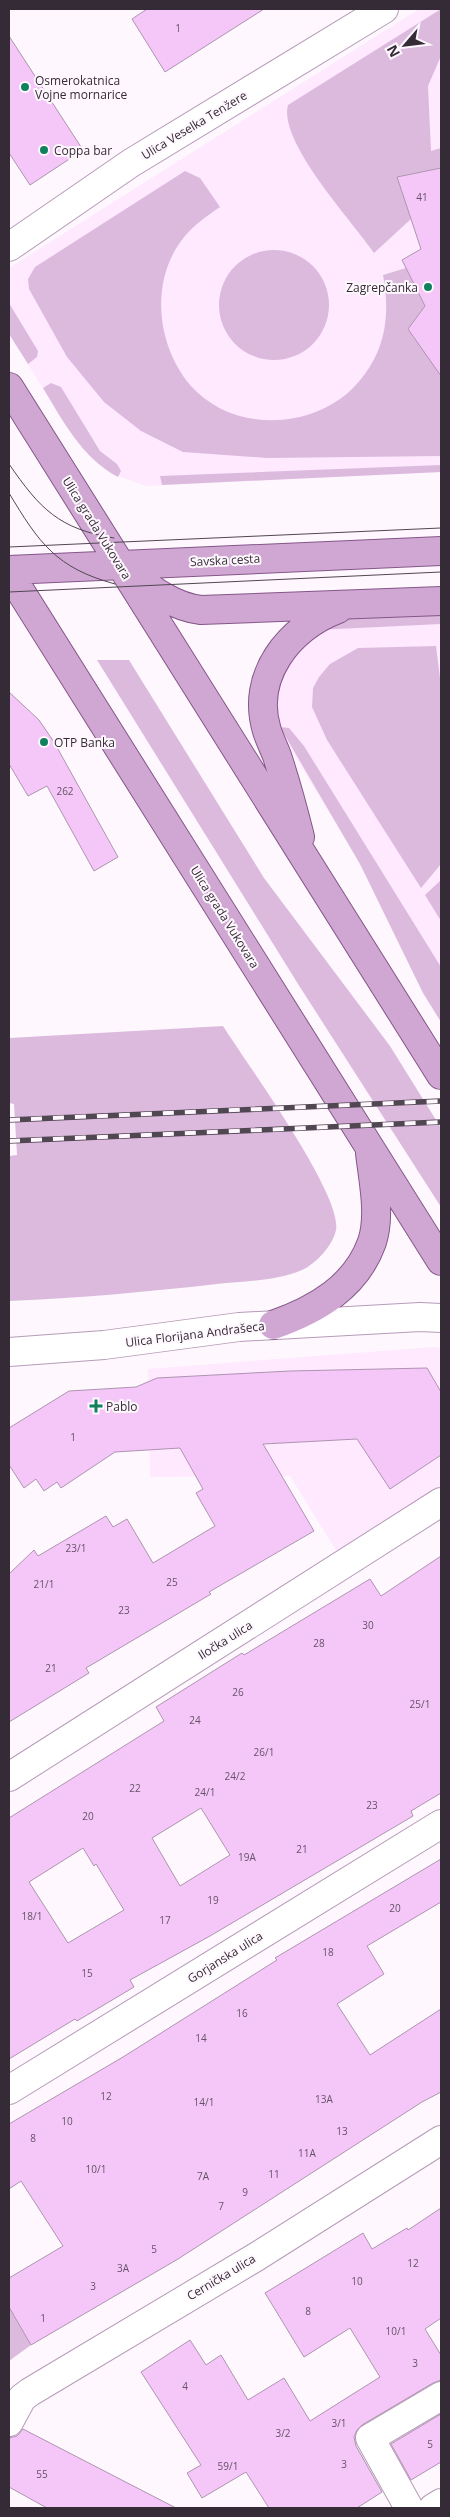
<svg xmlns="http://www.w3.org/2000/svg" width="450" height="2517" font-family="'Open Sans',sans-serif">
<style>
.built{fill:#fee9ff}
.green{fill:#dcbade}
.building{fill:#f5c7f8;stroke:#ae94b0;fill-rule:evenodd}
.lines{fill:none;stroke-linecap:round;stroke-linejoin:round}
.minor-casing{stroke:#b69bb8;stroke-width:30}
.major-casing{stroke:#855689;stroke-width:30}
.minor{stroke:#fff;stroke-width:28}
.major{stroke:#d0a7d3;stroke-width:28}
.tram{stroke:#514752;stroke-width:1}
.rail-casing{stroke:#514752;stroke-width:5.5}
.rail{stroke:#fef8fe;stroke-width:4;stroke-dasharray:11;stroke-linecap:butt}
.poi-dot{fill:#0f815e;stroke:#fef8fe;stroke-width:2}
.labels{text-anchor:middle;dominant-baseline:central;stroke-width:4;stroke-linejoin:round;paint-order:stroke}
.number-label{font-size:10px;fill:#655266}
.poi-label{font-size:12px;fill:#352b36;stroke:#fef8fe;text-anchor:start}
.street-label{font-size:12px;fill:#352b36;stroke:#fef8fe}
</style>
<rect width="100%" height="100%" fill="#fef8fe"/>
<path class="built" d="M 419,9 L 441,9 L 441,472 L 146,486 L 110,473 L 90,457 L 68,428 L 9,334 L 9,268 Z
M 441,611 L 441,1022 L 423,993 L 360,864 L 284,738 L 276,711 L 276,694 L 281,675 L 305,639 L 355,616 Z
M 434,1347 L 441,1348 L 441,1490 L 339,1555 L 290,1476 L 150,1477 L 148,1369 Z"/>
<path class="green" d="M 441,9 L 441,56 L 428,86 L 431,151 L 441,148 L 441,168 L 397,177 L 411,219 L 374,253 C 353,222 278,142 288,105 Z
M 185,171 L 200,178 L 220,207 C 207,216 195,224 185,236 C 149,279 156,345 191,386 C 233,433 312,430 354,387 C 385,355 391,317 383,275 L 406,268 L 425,306 L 408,329 L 441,372 L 441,456 L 267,458 L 183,452 L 141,431 L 104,402 L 67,357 L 29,289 L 28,279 L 35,267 Z
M219 305a55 55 0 1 1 110 0a55 55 0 1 1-110 0Z
M 9,303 L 38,351 L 37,357 L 28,364 L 9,334 Z
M 51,383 L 61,387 L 100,451 L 117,464 L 121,471 L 118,477 C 82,458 63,421 43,388 Z
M 441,465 L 441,472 L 162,485 L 160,476 Z
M 441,611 L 441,624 L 316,630 L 338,619 Z
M 436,646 L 441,686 L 441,864 L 421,888 L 327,740 L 312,707 L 313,688 L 319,677 L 330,664 L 358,648 Z
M 97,660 L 129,660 L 264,878 L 390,1046 L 441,1128 L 441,1207 L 298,984 Z
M 280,727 L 289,728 L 304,746 L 441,967 L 441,1022 L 423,993 L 360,864 Z
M 441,880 L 441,921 L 425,895 Z
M 223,1026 C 245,1061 343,1195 336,1230 C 333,1245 316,1264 302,1270 C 277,1281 244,1281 217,1284 C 147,1292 79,1298 9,1301 L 9,1156 L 17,1155 L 14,1104 L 9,1103 L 9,1038 Z
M 9,2307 L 31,2345 L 9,2361 Z"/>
<path class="building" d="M 147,9 L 264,9 L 165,72 L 132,19 Z
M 9,36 L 83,150 L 30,185 L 9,153 Z
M 441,168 L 441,376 L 408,329 L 425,306 L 402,260 L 421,249 L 397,177 Z
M 9,692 L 39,720 L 54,742 L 118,857 L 94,871 L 47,786 L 28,796 L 9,764 Z
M 427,1368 L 441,1392 L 441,1455 L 390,1489 L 357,1439 L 263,1444 L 314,1531 L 209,1592 L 211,1594 L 86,1668 L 89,1673 L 9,1722 L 9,1574 L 34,1550 L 38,1556 L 106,1516 L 113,1527 L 127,1519 L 153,1563 L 215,1526 L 196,1493 L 203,1489 L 180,1448 L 115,1452 L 61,1488 L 57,1482 L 44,1491 L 36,1479 L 24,1488 L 9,1465 L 9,1428 L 69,1391 L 136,1387 L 157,1378 L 290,1371 Z
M 441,1556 L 441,1793 L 411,1811 L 413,1816 L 210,1936 L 130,1980 L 134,1987 L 77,2021 L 75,2019 L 9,2059 L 9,1818 L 164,1721 L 156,1707 L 242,1653 L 244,1655 L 370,1579 L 381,1596 ZM 201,1808 L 230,1855 L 180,1886 L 152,1838 ZM 83,1848 L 94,1866 L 96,1864 L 124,1910 L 68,1943 L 29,1882 Z
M 441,1859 L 441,1902 L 367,1946 L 384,1974 L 337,2004 L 370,2055 L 441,2009 L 441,2092 L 422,2102 L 178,2259 L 31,2345 L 9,2307 L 9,2278 L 63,2246 L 21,2181 L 9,2189 L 9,2124 L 123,2057 L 277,1960 L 275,1958 Z
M 441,2208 L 441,2318 L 425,2329 L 441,2355 L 441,2380 L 433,2383 L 362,2425 L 357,2430 L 354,2437 L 356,2446 L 382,2492 L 357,2508 L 269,2508 L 246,2472 L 202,2498 L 187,2473 L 201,2465 L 141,2372 L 190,2340 L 206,2365 L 221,2355 L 248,2400 L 284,2378 L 310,2421 L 380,2377 L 350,2328 L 304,2357 L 265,2293 L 363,2233 L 372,2249 L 407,2228 L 408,2230 Z
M 441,2414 L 441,2462 L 411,2480 L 391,2444 Z
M 23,2429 L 83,2460 L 176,2508 L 47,2508 L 9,2487 L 9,2438 L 17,2436 Z"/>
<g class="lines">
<defs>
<path id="minor" d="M 9,247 L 131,163 L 384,9
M 9,1352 L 104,1345 L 239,1327 L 420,1317 L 441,1318
M 9,1777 L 441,1502
M 9,2090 L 441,1824
M 9,2422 L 22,2398 L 30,2392 L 256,2257 L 441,2140
M 409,2508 L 370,2438 L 441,2396
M 433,2508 L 441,2503"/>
<path id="major" d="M 9,387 L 441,1075
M 9,570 L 441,551
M 9,573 L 441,1261
M 131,574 C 152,590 174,607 201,610 L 441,601
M 300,837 C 293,809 286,783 277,756 C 274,748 270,740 267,731 C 250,676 289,628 338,609
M 273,1325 C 316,1310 356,1287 372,1242 C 381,1215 373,1180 370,1153"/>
</defs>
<use href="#minor" class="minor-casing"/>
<use href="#major" class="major-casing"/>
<use href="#minor" class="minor"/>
<use href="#major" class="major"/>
<path class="tram" d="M 9,464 C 40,509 59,529 114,538
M 9,493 C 39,543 56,568 115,584
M 9,547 L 441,528
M 9,592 L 441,572"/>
<defs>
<path id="rail" d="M 9,1120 L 441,1101
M 9,1141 L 441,1122"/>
</defs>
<use href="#rail" class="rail-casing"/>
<use href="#rail" class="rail"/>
</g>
<g class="poi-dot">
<circle cx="25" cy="87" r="5"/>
<circle cx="44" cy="150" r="5"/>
<circle cx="428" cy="287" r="5"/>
<circle cx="44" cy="742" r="5"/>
<path d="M93.5 1398.5h5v5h5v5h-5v5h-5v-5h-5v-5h5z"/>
</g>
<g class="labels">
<g class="number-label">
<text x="178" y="28">1</text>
<text x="422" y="197">41</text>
<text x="65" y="791">262</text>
<text x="73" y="1437">1</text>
<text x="76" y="1548">23/1</text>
<text x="172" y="1582">25</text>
<text x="44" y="1584">21/1</text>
<text x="124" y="1610">23</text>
<text x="368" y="1625">30</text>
<text x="319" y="1643">28</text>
<text x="51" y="1668">21</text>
<text x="238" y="1692">26</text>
<text x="420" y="1704">25/1</text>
<text x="195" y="1720">24</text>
<text x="264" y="1752">26/1</text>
<text x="235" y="1776">24/2</text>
<text x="135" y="1788">22</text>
<text x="205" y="1792">24/1</text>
<text x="372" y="1805">23</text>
<text x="88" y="1816">20</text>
<text x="302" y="1849">21</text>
<text x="247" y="1857">19A</text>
<text x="213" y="1900">19</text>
<text x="395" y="1908">20</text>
<text x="32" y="1916">18/1</text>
<text x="165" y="1920">17</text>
<text x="328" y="1952">18</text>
<text x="87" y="1973">15</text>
<text x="242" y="2013">16</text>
<text x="201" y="2038">14</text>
<text x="106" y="2096">12</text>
<text x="324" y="2099">13A</text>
<text x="204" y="2102">14/1</text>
<text x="67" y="2121">10</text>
<text x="342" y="2131">13</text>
<text x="33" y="2138">8</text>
<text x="307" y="2153">11A</text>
<text x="96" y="2169">10/1</text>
<text x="274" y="2174">11</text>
<text x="203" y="2176">7A</text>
<text x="245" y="2192">9</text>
<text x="221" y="2206">7</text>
<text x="154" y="2249">5</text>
<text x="413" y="2263">12</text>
<text x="123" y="2268">3A</text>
<text x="357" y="2281">10</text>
<text x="93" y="2286">3</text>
<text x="308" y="2311">8</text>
<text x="43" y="2318">1</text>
<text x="396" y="2331">10/1</text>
<text x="415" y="2363">3</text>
<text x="185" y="2386">4</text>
<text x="339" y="2423">3/1</text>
<text x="283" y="2433">3/2</text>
<text x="430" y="2444">5</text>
<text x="344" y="2464">3</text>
<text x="228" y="2466">59/1</text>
<text x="42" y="2474">55</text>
</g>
<g class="poi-label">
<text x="35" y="80">Osmerokatnica<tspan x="35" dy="14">Vojne mornarice</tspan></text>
<text x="54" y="150">Coppa bar</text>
<text x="418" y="287" text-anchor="end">Zagrepčanka</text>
<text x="54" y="742">OTP Banka</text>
<text x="106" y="1406">Pablo</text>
</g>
<g class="street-label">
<text transform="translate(194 125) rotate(-31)">Ulica Veselka Tenžere</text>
<text transform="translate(97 528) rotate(58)">Ulica grada Vukovara</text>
<text transform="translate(225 560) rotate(-3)">Savska cesta</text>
<text transform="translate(225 917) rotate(58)">Ulica grada Vukovara</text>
<text transform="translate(195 1334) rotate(-7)">Ulica Florijana Andrašeca</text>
<text transform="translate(225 1640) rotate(-32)">Iločka ulica</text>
<text transform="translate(225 1957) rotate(-32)">Gorjanska ulica</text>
<text transform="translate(221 2277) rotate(-31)">Cernička ulica</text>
</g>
</g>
<rect width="450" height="2517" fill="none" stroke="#352b36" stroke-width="20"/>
<g transform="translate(405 45) rotate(242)" stroke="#fef8fe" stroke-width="4" paint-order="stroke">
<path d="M0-4L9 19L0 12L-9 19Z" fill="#352b36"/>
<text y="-8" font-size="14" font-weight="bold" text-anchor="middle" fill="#352b36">N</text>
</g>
</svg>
